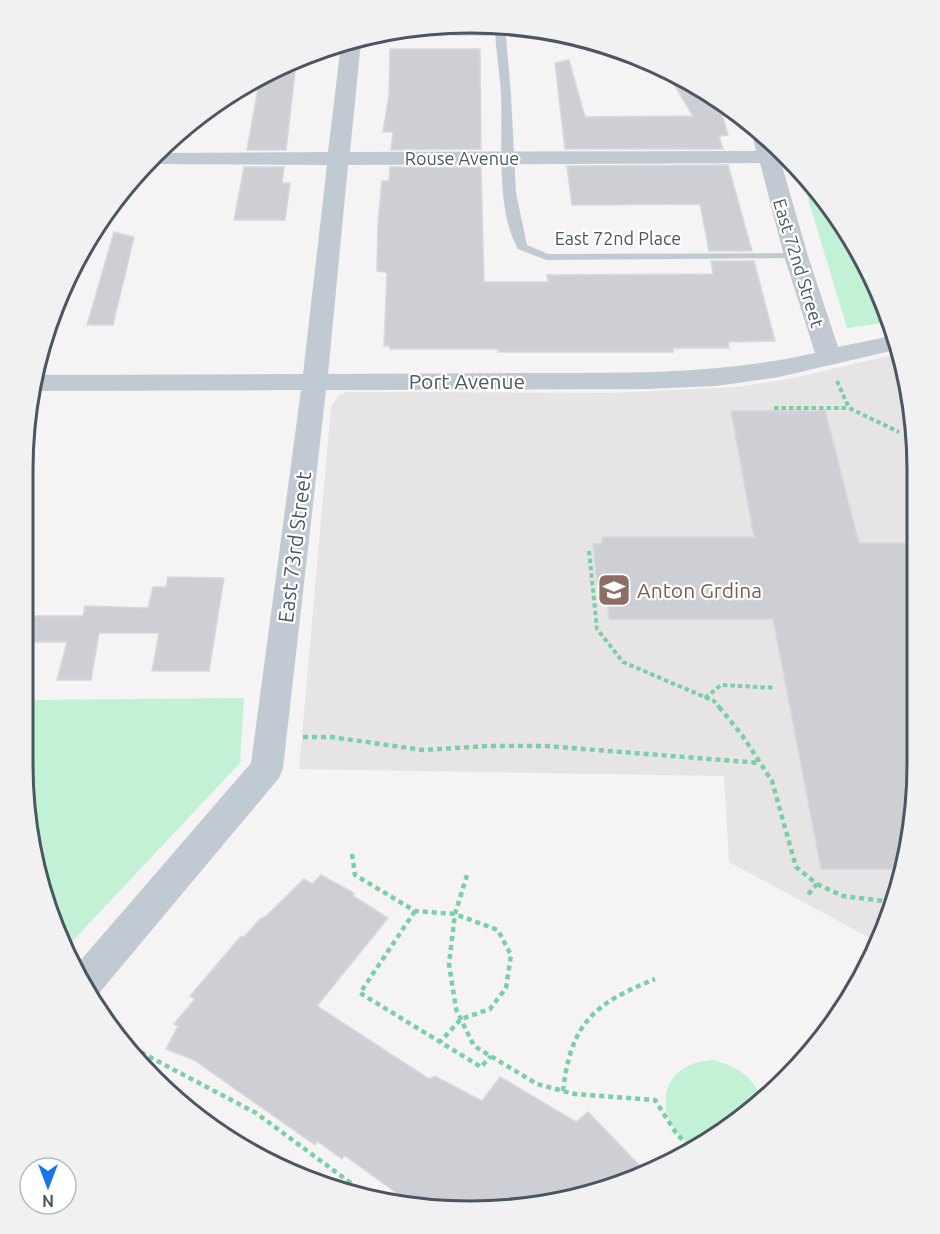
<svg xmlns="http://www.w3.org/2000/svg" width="940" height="1234" font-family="Ubuntu,sans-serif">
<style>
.education{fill:#e6e4e5}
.green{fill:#c3f1d5}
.building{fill:#cdcfd5;stroke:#d7d9de;stroke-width:1.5}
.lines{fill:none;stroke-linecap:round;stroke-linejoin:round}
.path-far1{stroke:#7ad0a6;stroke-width:4;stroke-dasharray:4.5 3;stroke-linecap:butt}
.path{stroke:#7ad0a6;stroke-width:4.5;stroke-dasharray:5 4;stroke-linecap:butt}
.lane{fill:#c1cad2;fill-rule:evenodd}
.street{fill:#c1cad2;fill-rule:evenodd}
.labels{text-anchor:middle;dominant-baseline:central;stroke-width:4.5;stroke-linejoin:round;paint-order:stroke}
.far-street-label{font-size:18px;fill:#4a5661;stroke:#fff}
.street-label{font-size:21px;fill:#4a5661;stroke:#fff}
.education-label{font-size:21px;fill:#785e54;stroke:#fff;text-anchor:start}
.rim{fill:none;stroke:#4a5661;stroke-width:3}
</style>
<rect width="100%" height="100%" fill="#f5f3f3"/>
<path class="education" d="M 900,353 L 914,412 L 914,823 L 884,935 L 879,943 L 729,862 L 724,776 L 299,769 L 331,407 L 339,395 L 347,392 L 609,393 L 738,387 L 798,377 Z"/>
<path class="green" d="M 799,169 L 842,222 L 892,322 L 847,328 Z
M 244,698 L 240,763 L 66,948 L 38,880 L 23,764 L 23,700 Z
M 711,1060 C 734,1064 756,1077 761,1101 L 718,1136 L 693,1148 C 652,1119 656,1065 711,1060 Z"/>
<path class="building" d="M 390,49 L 480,49 L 481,149 L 391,150 L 393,132 L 383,132 L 389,95 Z
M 569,60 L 585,117 L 693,116 L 665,69 L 717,97 L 728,135 L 719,136 L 723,149 L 565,149 L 555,63 Z
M 289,62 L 288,72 L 295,72 L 286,150 L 247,150 L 260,77 Z
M 728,165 L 752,251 L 709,251 L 700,204 L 572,205 L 567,166 Z
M 244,167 L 284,167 L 282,183 L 290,183 L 285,220 L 234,220 Z
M 390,167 L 481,167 L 484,282 L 548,282 L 547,275 L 713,274 L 711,261 L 754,261 L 775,341 L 728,342 L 729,348 L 673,348 L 673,352 L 498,352 L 498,349 L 390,349 L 390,346 L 384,346 L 387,274 L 386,272 L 377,271 L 378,222 L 382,181 L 389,181 Z
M 114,232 L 134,237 L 113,325 L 87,325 Z
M 825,410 L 859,543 L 914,543 L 914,823 L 901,869 L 821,869 L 773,619 L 609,619 L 606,586 L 597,586 L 593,544 L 602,544 L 602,537 L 754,537 L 731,411 Z
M 168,577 L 224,578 L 209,671 L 152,671 L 159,633 L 99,633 L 91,680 L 57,680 L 67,642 L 23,642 L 23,616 L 83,616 L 85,606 L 148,608 L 153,587 L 166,587 Z
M 321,875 L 354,893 L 353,896 L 388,918 L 317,1006 L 429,1079 L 435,1076 L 482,1101 L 500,1077 L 576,1122 L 588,1112 L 644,1170 L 586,1196 L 470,1211 L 412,1204 L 344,1155 L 342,1159 L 317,1141 L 315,1145 L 194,1060 L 166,1049 L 178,1026 L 174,1024 L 195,999 L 190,996 L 241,936 L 244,937 L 260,919 L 266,916 L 304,879 L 312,884 Z"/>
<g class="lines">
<path class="path-far1" d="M 837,381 L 849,408 L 899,432
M 774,408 L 849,408
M 589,551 L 597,629 L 623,662 L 714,701 L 721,709
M 705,698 L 721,685 L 775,688"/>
<path class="path" d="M 719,707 L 742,735 L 772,781 L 796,867 L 817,884 L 806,897
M 303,737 L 331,737 L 423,750 L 488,746 L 546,746 L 760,763
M 352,854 L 355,875 L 415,911 L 455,914 L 498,930 L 511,955 L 506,988 L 490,1009 L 461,1019 L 440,1042
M 467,875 L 455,914 L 449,964 L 456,1009 L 474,1046 L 537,1084 L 575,1094 L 655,1100 L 676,1133 L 691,1149
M 817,884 L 843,896 L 892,902
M 415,911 L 360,993 L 481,1067 L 491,1056
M 125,1044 L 256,1113 L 371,1198
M 563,1091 C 571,1022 594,1004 655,979"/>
<path class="lane" d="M 495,25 L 505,26 L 511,95 L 516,193 L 527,245 L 548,254 L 796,253 L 802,256 L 800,258 L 546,260 L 518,249 C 495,208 503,140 501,94 C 500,71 495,48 495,25 Z"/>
<path class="street" d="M 458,24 L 551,31 L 549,34 L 542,36 L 399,35 L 390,30 Z
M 359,38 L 361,41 L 350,152 L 756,151 L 752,133 L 756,128 L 776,145 L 808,256 L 838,347 L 896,335 L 899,349 L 779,377 L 716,386 L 646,389 L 326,390 L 283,768 L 279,778 L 95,998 L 91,999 L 83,988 L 74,968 L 251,763 L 301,390 L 33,391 L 34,375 L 303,374 L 327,165 L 151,164 L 163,153 L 328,152 L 341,44 ZM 760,163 L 784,256 L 815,353 C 726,373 643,373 552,373 C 477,373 403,374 328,374 L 348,165 Z"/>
</g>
<defs>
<symbol id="school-square" viewBox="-11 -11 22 22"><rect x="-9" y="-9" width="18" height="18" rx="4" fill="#8d6e63" stroke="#fff"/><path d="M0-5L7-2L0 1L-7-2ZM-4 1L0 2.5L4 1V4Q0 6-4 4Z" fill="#fff"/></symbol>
</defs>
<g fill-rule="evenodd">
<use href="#school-square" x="595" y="571" width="38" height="38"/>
</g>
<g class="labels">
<g class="far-street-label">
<text x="462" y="158">Rouse Avenue</text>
<text x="618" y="238">East 72nd Place</text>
<text transform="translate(799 263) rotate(73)">East 72nd Street</text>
</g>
<g class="street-label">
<text x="467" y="381">Port Avenue</text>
<text transform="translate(294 547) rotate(-83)">East 73rd Street</text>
</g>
<g class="education-label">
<text x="637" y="590">Anton Grdina</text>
</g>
</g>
<path d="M0 0H940V1234H0ZM470 33H470A437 437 0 0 1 907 470V764A437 437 0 0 1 470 1201H470A437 437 0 0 1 33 764V470A437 437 0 0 1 470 33Z" fill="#f1f1f2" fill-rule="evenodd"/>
<path class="rim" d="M470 33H470A437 437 0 0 1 907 470V764A437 437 0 0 1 470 1201H470A437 437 0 0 1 33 764V470A437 437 0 0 1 470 33Z"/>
<g transform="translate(48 1186) rotate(180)"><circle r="28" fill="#ffffff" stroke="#b7bbc0" stroke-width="1.5"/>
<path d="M0-4.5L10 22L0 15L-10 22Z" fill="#1a73e8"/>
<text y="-9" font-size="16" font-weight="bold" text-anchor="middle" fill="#4a5661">N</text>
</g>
</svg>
